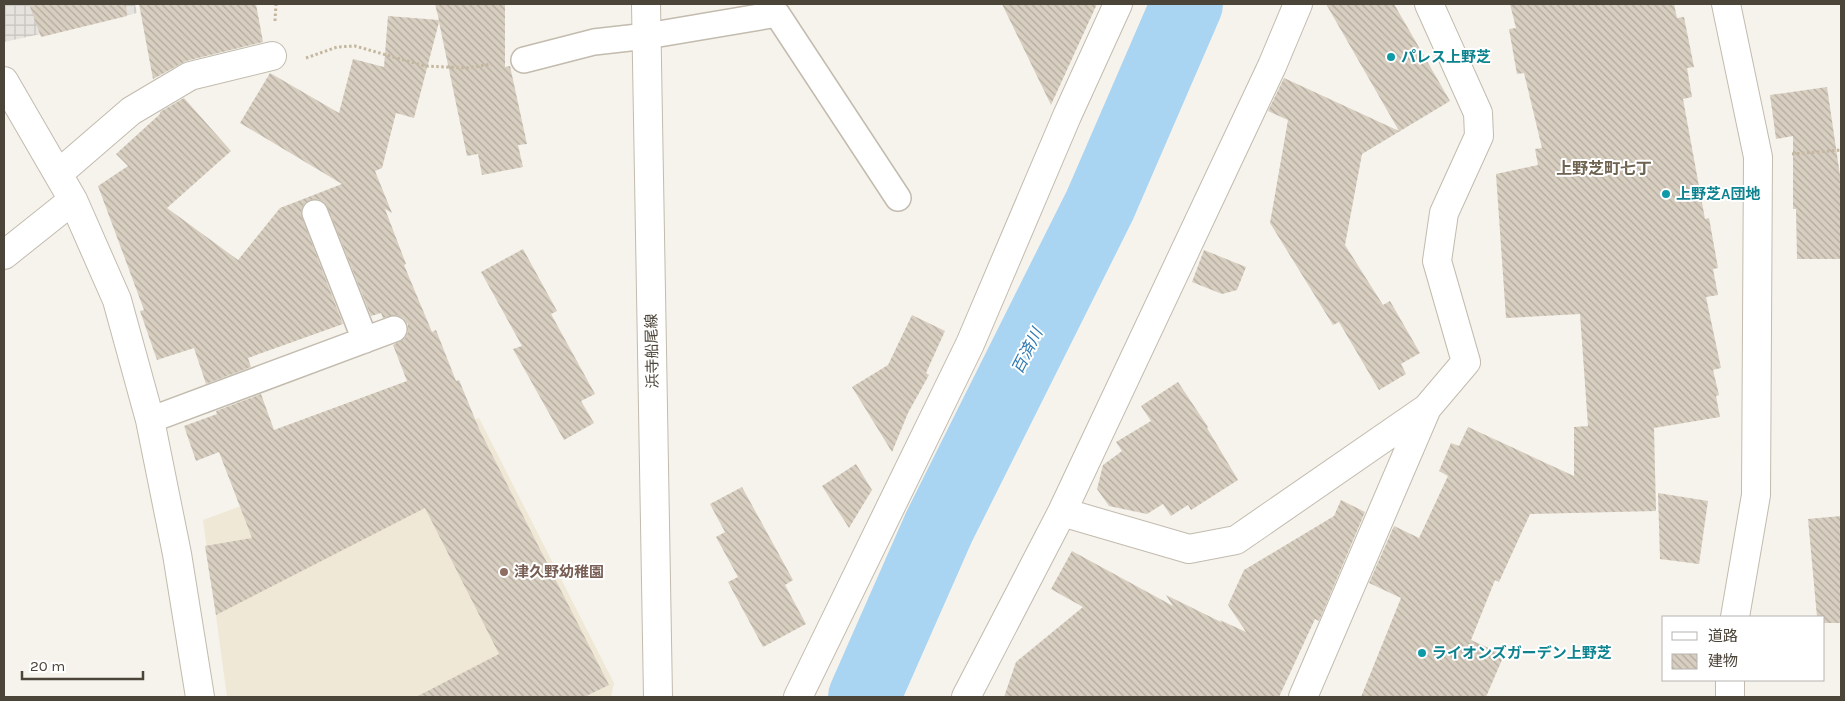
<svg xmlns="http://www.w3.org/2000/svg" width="1845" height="701" font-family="Karla,'Noto Sans JP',sans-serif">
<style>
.industrial{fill:url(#industrial-grid)}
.education{fill:#efe8d6}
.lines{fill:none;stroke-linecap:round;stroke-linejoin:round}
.river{stroke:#a9d4f2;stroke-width:72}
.building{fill:url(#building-back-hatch)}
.service-casing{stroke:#c2bbae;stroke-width:28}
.minor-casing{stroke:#c2bbae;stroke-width:30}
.tertiary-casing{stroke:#c2bbae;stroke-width:30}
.path{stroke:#c4b79f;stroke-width:3;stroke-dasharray:2.5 2.5;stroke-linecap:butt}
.service{stroke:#fff;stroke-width:25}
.minor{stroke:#fff;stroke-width:28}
.tertiary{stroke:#fff;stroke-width:28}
.culture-dot{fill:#0f9aa8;stroke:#fff;stroke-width:2}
.education-dot{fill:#8d6e63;stroke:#fff;stroke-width:2}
.labels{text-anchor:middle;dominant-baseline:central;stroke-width:4;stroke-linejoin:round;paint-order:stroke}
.culture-label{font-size:15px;font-weight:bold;fill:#0d838f;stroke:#fff;text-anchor:start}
.street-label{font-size:15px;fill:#4b4439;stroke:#fff}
.education-label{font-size:15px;font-weight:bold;fill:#785e54;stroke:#fff;text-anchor:start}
.neighbourhood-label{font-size:16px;font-weight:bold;fill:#6e6250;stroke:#fff}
.water-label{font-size:16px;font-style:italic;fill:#2e7ab2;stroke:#fff}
</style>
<defs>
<pattern id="industrial-grid" width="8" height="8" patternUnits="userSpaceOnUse" patternTransform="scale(1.25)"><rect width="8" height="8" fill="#e6e2dd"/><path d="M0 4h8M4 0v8" fill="none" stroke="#c7c3be"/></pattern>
<pattern id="building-back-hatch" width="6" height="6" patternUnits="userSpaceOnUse" patternTransform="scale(1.25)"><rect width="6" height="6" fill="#d8cfc1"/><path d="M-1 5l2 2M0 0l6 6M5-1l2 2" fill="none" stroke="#b1aa9e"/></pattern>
</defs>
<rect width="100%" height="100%" fill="#f6f3ec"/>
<path class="industrial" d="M 4,4 L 135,4 L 137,13 L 4,42 Z"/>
<path class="education" d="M 479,418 L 614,683 L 611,697 L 227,697 L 203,520 Z"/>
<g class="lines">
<path class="river" d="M 864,697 L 939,527 L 1100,205 L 1187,4"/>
</g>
<path class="building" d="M 29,4 L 126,4 L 127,16 L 41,37 Z
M 139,4 L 256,4 L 263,42 L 186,61 L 153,79 Z
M 435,4 L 505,4 L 505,67 L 510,66 L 527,144 L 518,145 L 523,167 L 482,175 L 478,154 L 467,156 L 439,22 L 414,118 L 396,113 L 382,168 L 375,171 L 392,213 L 385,209 L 406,264 L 404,265 L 432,332 L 436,330 L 456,381 L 459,380 L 480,431 L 609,685 L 584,697 L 416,697 L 499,654 L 425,508 L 216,615 L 205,546 L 252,538 L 219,452 L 196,461 L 184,426 L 217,414 L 216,411 L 261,394 L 274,430 L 407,381 L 393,345 L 405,338 L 408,332 L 408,324 L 403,318 L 397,315 L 383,318 L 381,313 L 371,316 L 328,208 L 324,202 L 318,199 L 310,200 L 304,204 L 301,211 L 302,218 L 343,324 L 248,358 L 251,367 L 206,384 L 194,348 L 157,360 L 140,311 L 144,310 L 98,186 L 128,166 L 116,154 L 160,114 L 160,112 L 184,98 L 231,151 L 167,208 L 238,260 L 280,208 L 342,184 L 240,123 L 270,73 L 339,113 L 353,59 L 384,67 L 388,16 L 439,20 Z
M 1002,4 L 1097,4 L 1051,105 Z
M 1326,4 L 1394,4 L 1450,101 L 1362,154 L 1345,245 L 1383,305 L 1390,301 L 1420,353 L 1401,364 L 1406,374 L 1379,390 L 1339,322 L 1333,325 L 1270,223 L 1288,120 L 1268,111 L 1284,78 L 1399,131 Z
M 1510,4 L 1674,4 L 1677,18 L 1684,17 L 1694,67 L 1687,68 L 1692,97 L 1683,99 L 1705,219 L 1709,218 L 1718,268 L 1713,269 L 1718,295 L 1706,297 L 1721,368 L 1713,370 L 1719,395 L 1716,396 L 1720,417 L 1654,428 L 1656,511 L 1530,514 L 1499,582 L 1495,580 L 1471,640 L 1504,655 L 1486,697 L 1361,697 L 1401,598 L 1369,583 L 1394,526 L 1419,538 L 1448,476 L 1439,471 L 1451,443 L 1459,446 L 1468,427 L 1574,476 L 1574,427 L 1588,426 L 1580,314 L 1506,318 L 1496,174 L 1538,165 L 1535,149 L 1542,148 L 1524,73 L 1517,74 L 1509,29 L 1516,28 Z
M 1827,87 L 1841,182 L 1841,259 L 1797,259 L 1796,209 L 1793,209 L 1793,136 L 1776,139 L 1770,95 Z
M 523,249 L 557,311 L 551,314 L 595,394 L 581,401 L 594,423 L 564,440 L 513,349 L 522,346 L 481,272 Z
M 1204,250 L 1246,267 L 1237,290 L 1222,294 L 1192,282 Z
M 912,315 L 945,331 L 926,373 L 929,375 L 908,413 L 892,452 L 852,387 L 888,365 Z
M 1178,382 L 1208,427 L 1207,428 L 1238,480 L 1191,510 L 1188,505 L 1171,516 L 1163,504 L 1147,514 L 1109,506 L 1097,489 L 1103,465 L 1122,451 L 1116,442 L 1151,421 L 1141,406 Z
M 856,464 L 872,490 L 849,528 L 822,486 Z
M 742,487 L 793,580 L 785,585 L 806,624 L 763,647 L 728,582 L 738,577 L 716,537 L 725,532 L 710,504 Z
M 1658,493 L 1708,501 L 1699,564 L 1660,559 Z
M 1341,500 L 1365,512 L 1319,621 L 1315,619 L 1279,697 L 1004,697 L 1016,662 L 1083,607 L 1051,589 L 1072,551 L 1173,606 L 1166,595 L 1223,623 L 1220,620 L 1246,632 L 1228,605 L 1244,570 L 1334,516 Z
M 1841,516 L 1841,623 L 1824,623 L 1824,617 L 1817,617 L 1808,519 Z"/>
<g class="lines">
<defs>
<path id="service" d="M 524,60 L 594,42 L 647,36 L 777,14 L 898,198
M 315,213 L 365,340
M 150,420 L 394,329"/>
<path id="minor" d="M 1726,4 L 1758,157 L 1756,495 L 1735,617
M 4,81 L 73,200 L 117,300 L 150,420 L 177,554 L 200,697
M 58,174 L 131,111 L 190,76 L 272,56
M 4,255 L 73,200
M 1062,512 L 1189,549 L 1236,540 L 1427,408
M 798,697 L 970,344 L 1067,116 L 1118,4
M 966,697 L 1062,512 L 1272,66 L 1298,4
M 1303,697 L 1427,408 L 1466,362 L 1437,261 L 1444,213 L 1479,136 L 1478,113 L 1429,4
M 1730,697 L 1730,680"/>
<path id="tertiary" d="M 646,4 L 658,697"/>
</defs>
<use href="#service" class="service-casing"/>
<use href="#minor" class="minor-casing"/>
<use href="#tertiary" class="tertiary-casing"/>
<path class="path" d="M 275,21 L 276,4
M 306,58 L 337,47 L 355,46 L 425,66 L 467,68 L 492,64
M 1792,154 L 1841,150"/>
<use href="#service" class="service"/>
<use href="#minor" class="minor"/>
<use href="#tertiary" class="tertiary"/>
</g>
<g class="culture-dot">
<circle cx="1391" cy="57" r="5"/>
<circle cx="1666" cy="194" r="5"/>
<circle cx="1422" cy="653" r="5"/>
</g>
<circle class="education-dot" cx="504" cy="572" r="5"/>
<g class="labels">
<g class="culture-label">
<text x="1401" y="57">パレス上野芝</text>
<text x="1676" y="194">上野芝A団地</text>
<text x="1432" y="653">ライオンズガーデン上野芝</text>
</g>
<g class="street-label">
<text transform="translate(652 351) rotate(-91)">浜寺船尾線</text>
</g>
<g class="education-label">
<text x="514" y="572">津久野幼稚園</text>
</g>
<g class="neighbourhood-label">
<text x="1604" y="168">上野芝町七丁</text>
</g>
<g class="water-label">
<text transform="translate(1027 351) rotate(-63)">百済川</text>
</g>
</g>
<rect width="1845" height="701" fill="none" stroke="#4b4439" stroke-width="10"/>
<rect x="1662" y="616" width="162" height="65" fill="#ffffff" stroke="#b7b4b0"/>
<rect x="1672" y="632" width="25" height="8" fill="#ffffff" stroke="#b7b4b0"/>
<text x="1708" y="641" font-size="15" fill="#4b4439">道路</text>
<rect x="1672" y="654" width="25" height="15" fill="url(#building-back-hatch)" stroke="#b7b4b0"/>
<text x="1708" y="666" font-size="15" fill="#4b4439">建物</text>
<path d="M22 671v8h121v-8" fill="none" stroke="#4b4439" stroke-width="2.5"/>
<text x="30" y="671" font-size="15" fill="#4b4439" stroke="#ffffff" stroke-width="4" paint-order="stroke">20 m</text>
</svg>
